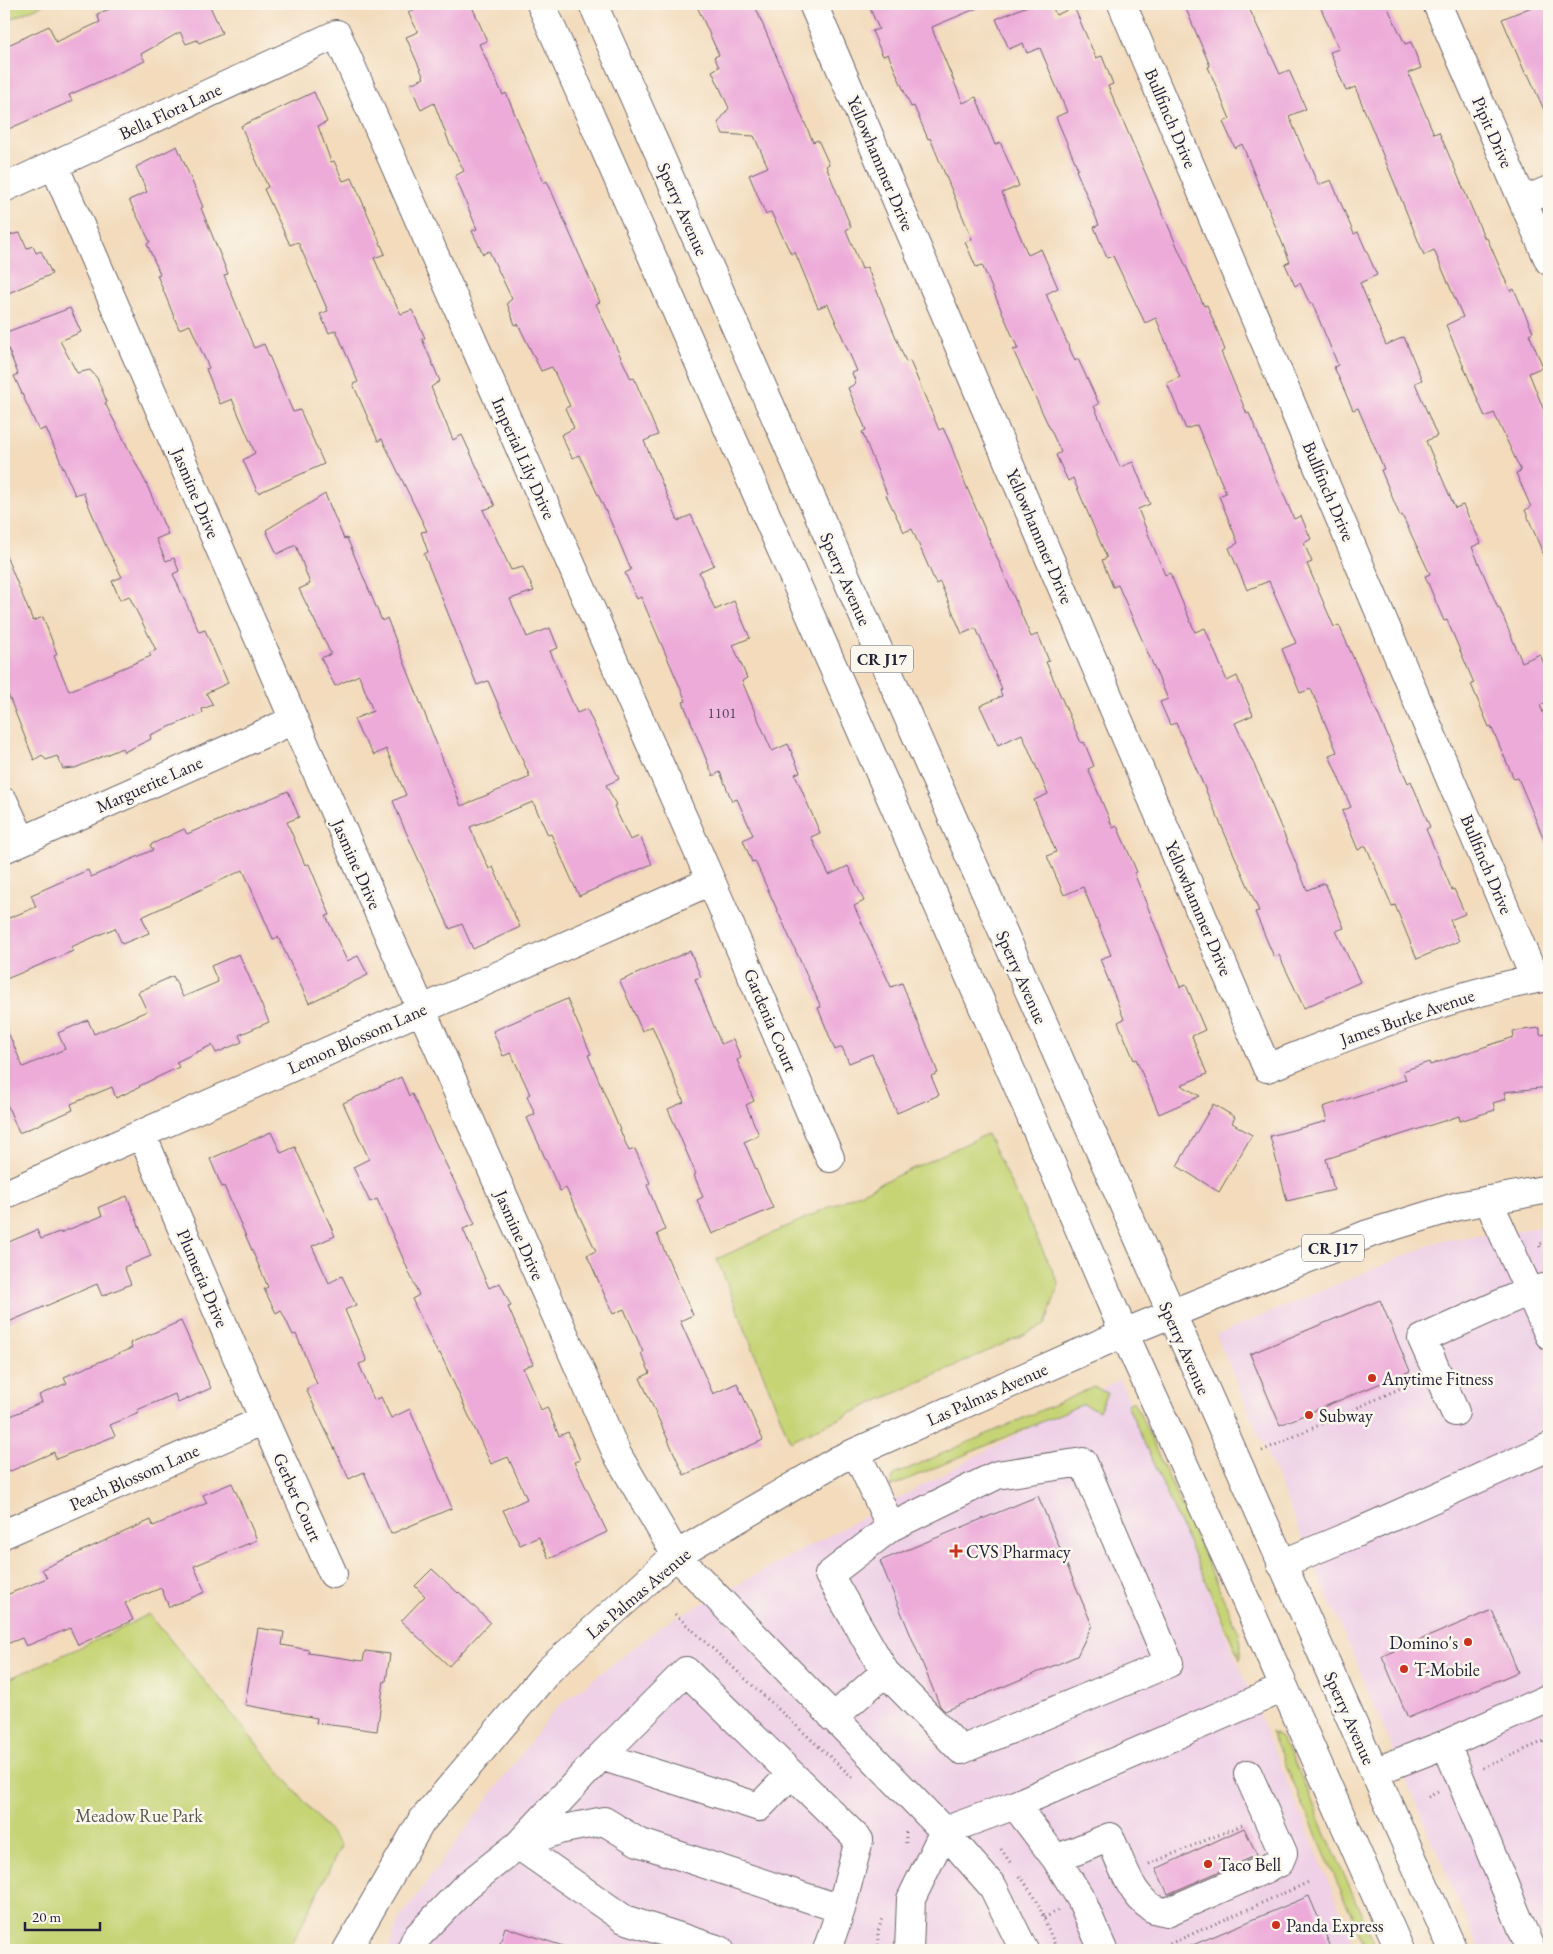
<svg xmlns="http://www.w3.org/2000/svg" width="1553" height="1954" font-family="'EB Garamond',serif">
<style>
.built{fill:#efd0e7}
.green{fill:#c6d476;stroke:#747b58}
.building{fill:#edabd9}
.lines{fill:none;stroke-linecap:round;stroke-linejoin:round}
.minor-casing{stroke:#6b6368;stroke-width:30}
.major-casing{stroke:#6b6368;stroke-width:30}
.path{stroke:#6b6368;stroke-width:3;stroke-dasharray:1 4;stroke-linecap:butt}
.minor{stroke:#fff;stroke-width:28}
.major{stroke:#fff;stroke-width:28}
.poi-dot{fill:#c8321e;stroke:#fbf7ec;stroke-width:2}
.labels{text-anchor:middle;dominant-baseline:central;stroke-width:5;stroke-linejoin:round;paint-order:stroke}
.number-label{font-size:15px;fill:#554462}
.shield{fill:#fbf7ec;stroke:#636270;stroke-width:1}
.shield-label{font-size:16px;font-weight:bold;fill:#22223b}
.street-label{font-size:18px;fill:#22223b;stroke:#fbf7ec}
.poi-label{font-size:18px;fill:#22223b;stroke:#fbf7ec;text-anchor:start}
.park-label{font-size:18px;fill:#53574d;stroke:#fbf7ec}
</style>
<rect width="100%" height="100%" fill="#fbf7ec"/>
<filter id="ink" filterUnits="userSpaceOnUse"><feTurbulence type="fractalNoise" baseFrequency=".02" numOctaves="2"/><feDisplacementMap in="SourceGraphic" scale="10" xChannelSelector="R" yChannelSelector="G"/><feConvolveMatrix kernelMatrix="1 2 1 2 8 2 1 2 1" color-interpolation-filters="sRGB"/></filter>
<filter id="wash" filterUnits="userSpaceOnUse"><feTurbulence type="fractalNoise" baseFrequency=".0096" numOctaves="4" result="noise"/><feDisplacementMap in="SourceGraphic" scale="20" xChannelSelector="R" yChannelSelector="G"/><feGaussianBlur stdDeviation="1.12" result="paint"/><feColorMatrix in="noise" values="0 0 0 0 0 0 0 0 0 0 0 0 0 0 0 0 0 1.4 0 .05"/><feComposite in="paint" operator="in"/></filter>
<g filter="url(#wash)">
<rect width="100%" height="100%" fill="#f3dbbc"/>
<path class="built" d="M 1549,1226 L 1549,1950 L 1479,1950 L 1216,1335 L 1440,1241 Z
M 1120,1379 L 1357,1950 L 388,1950 L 399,1919 L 554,1710 L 664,1624 Z"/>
<path class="green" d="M 4,4 L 45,4 L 4,22 Z
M 987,1134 L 1059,1284 L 1045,1325 L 790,1441 L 717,1259 Z
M 1094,1387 L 1107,1393 L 1099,1411 L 1083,1404 L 890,1487 L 894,1475 Z
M 1134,1401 L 1239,1633 L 1241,1644 L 1240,1660 L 1127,1404 Z
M 149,1614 L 341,1846 L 289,1950 L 4,1950 L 4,1681 L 110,1634 Z
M 1271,1732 L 1280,1738 L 1292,1756 L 1377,1950 L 1367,1950 Z"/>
<g id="blocks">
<path class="building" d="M 122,4 L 209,4 L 222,33 L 199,43 L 197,40 L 186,44 L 180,32 L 141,54 L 145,61 L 69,95 L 72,101 L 4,131 L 4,47 L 49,26 L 56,42 L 100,22 L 97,14 Z
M 428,4 L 471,4 L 487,41 L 479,44 L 503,95 L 506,93 L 544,183 L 547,181 L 600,302 L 596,304 L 631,379 L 634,378 L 658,435 L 644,441 L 678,521 L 691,515 L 714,565 L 699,572 L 715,610 L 734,601 L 750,638 L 733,645 L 747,678 L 742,681 L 754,710 L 772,751 L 788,744 L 800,772 L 795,774 L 820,833 L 811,837 L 829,875 L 848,866 L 864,901 L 854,906 L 891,987 L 902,983 L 938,1073 L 931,1076 L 939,1095 L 897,1113 L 872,1054 L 849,1063 L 842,1047 L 835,1050 L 818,1008 L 821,1007 L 755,861 L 752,862 L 743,840 L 753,835 L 737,799 L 732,801 L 720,772 L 713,776 L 683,702 L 686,701 L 641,597 L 637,599 L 625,573 L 631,570 L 610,520 L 579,455 L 572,458 L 561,435 L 574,428 L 565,408 L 570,406 L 552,367 L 541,371 L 518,324 L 515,325 L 507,303 L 512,299 L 489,251 L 483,254 L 472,231 L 477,229 L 455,176 L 464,171 L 449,142 L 434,103 L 421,110 L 410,84 L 424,78 L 406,37 L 418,32 L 408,12 Z
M 696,4 L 754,4 L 813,142 L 818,140 L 829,164 L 826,166 L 851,227 L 846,230 L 862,269 L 867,267 L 906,362 L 910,361 L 939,430 L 943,428 L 951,445 L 965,483 L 1031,637 L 1038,634 L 1049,661 L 1046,662 L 1081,743 L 1084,742 L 1094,766 L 1088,769 L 1113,828 L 1117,826 L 1137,872 L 1134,873 L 1180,987 L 1186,985 L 1205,1030 L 1192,1036 L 1207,1074 L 1181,1085 L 1200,1096 L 1159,1114 L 1136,1059 L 1134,1060 L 1118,1022 L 1124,1019 L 1100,959 L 1111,955 L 1083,887 L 1064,895 L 1047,856 L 1056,852 L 1034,800 L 1048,794 L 1022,734 L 998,745 L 980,706 L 1002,696 L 1000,690 L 1002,689 L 976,628 L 962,634 L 940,582 L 936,584 L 912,529 L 904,532 L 886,495 L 887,494 L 862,432 L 866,430 L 848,388 L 856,383 L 852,373 L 857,371 L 828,304 L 818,308 L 795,252 L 791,254 L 771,212 L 766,215 L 749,175 L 768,167 L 754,136 L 723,134 L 718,123 L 729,108 L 712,71 L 719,67 L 714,57 L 719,55 Z
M 868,4 L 987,4 L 932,27 L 934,34 L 963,103 L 976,97 L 995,145 L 1000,142 L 1019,186 L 1002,193 L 1028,255 L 1041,249 L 1058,288 L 1046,294 L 1075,361 L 1078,359 L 1099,404 L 1094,406 L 1120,467 L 1133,462 L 1150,504 L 1138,509 L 1165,575 L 1170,573 L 1195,632 L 1205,628 L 1227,681 L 1237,676 L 1253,715 L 1235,723 L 1263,784 L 1307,890 L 1325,883 L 1344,928 L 1336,931 L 1360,982 L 1304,1008 L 1279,955 L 1274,957 L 1255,912 L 1259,911 L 1176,723 L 1170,725 L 1160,702 L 1168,699 L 1118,585 L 1113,587 L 1102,560 L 1107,558 L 1073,478 L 1068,481 L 1056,455 L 1061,452 L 1013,350 L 1018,349 L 982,265 L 976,267 L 965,242 L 972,239 L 930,138 L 928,139 L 914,106 L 911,107 L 888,54 L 883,56 L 872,31 L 879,29 Z
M 1032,4 L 1051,4 L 1056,15 L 1074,7 L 1096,58 L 1102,56 L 1113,84 L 1108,86 L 1179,251 L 1204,306 L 1207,305 L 1225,350 L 1221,352 L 1247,414 L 1249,413 L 1294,519 L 1301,516 L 1311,539 L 1304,543 L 1312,562 L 1307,564 L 1334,627 L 1339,625 L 1408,783 L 1411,781 L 1430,827 L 1426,829 L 1452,890 L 1454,889 L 1465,914 L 1450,920 L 1459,941 L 1417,959 L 1395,905 L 1392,906 L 1366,846 L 1358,850 L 1342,811 L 1351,807 L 1329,755 L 1337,752 L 1311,689 L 1300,693 L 1282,649 L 1296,643 L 1269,581 L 1247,590 L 1229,548 L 1238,543 L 1219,496 L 1226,493 L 1197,425 L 1186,429 L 1167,383 L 1180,377 L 1156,318 L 1145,323 L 1113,256 L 1107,258 L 1094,227 L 1099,225 L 1076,170 L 1078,169 L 1056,117 L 1067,112 L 1040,48 L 1027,53 L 1023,43 L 1009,49 L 996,19 Z
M 1184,4 L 1247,4 L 1280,74 L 1289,70 L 1306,109 L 1289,116 L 1318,185 L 1331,180 L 1354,234 L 1358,232 L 1377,275 L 1360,283 L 1386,345 L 1404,337 L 1422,380 L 1415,383 L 1437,436 L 1426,441 L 1455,508 L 1463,505 L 1481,543 L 1472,547 L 1498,608 L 1499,607 L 1522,662 L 1540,654 L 1549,677 L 1549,701 L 1540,705 L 1549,727 L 1549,851 L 1518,778 L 1514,779 L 1491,726 L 1489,727 L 1471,684 L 1474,683 L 1447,620 L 1444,621 L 1425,576 L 1430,574 L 1402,515 L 1400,516 L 1381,470 L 1384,469 L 1358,408 L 1353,410 L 1334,367 L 1338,365 L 1312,303 L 1310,304 L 1300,283 L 1295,286 L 1285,264 L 1290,262 L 1242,144 L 1235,148 L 1223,122 L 1230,119 L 1208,67 L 1210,66 Z
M 1319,4 L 1386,4 L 1405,44 L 1411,42 L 1421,68 L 1408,73 L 1434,134 L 1439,132 L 1485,239 L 1487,238 L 1510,291 L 1514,289 L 1533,332 L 1529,334 L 1543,367 L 1529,373 L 1549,423 L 1549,568 L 1525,510 L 1531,507 L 1516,473 L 1521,471 L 1494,413 L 1485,417 L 1446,325 L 1463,317 L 1434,250 L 1424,255 L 1355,87 L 1346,91 L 1330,52 L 1339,49 Z
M 1539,4 L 1549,4 L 1549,121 L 1528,74 L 1526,75 L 1502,19 Z
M 314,92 L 327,122 L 318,126 L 331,162 L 334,161 L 343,181 L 352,178 L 385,254 L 374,258 L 387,287 L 401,314 L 412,310 L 425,338 L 422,339 L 440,381 L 431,387 L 453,440 L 462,435 L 495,506 L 483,510 L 511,570 L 523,567 L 534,591 L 510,599 L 527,637 L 550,628 L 558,648 L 550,651 L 577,713 L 587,709 L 619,779 L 606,785 L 616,805 L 614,806 L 630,840 L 640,836 L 652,864 L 579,896 L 551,834 L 548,835 L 533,802 L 470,827 L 489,869 L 493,867 L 520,927 L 473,949 L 462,924 L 450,929 L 402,823 L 393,801 L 406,795 L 386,749 L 374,755 L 361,735 L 354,719 L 373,711 L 359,675 L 335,686 L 321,658 L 331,654 L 299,589 L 310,584 L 296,545 L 277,554 L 266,530 L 325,494 L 344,539 L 347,538 L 382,621 L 387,618 L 461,806 L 530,777 L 488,681 L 477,685 L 424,554 L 428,552 L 421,532 L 427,531 L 382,439 L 378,441 L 353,384 L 358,382 L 336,330 L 329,333 L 320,314 L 328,311 L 298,242 L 290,245 L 264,189 L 268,187 L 241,126 Z
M 177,146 L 203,207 L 201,208 L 228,274 L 224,275 L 254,348 L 264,344 L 293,412 L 300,410 L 324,464 L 258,493 L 243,460 L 255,453 L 232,399 L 220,404 L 206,369 L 209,368 L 190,325 L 179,329 L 157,275 L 160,274 L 147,244 L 150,242 L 129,200 L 147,192 L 136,167 Z
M 20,233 L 27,248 L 33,246 L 36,253 L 41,251 L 52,274 L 4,295 L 4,236 Z
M 70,308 L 81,332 L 60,341 L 77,373 L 90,370 L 97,378 L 107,402 L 105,403 L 146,483 L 168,534 L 156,539 L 166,561 L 174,558 L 179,571 L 173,574 L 199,632 L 205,630 L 228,683 L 206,693 L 213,705 L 202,709 L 203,713 L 150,735 L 151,739 L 124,752 L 122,748 L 75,768 L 63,769 L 57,756 L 46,760 L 42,755 L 34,760 L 4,684 L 4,551 L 33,621 L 43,617 L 57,654 L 54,656 L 69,691 L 151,656 L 149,653 L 156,650 L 129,596 L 120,600 L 112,581 L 122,577 L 105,544 L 83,492 L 75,495 L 46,428 L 39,431 L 14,376 L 18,374 L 4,338 L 4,333 Z
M 288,791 L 299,817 L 287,822 L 305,865 L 309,864 L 330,915 L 326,916 L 347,961 L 358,956 L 368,975 L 309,1003 L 278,937 L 273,939 L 243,870 L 142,917 L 149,933 L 122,944 L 115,928 L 71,947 L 73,951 L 4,980 L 4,920 L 36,907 L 31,895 L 88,870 L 91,877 L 153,850 L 150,845 L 184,829 L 187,834 Z
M 690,951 L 701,977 L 695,979 L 721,1044 L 733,1039 L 741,1058 L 737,1060 L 754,1101 L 746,1105 L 759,1135 L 744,1142 L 773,1208 L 712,1234 L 697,1200 L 703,1197 L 694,1175 L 696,1174 L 668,1109 L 684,1102 L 652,1026 L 642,1031 L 620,981 Z
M 239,954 L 269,1022 L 239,1035 L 242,1042 L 216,1053 L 212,1045 L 176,1062 L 179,1067 L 139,1086 L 140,1087 L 116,1098 L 112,1087 L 71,1104 L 73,1110 L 19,1133 L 4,1097 L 4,1023 L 23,1067 L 65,1049 L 58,1033 L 88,1020 L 94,1034 L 147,1011 L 138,992 L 173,976 L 183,997 L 218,982 L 211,966 Z
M 567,999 L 591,1054 L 588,1055 L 629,1151 L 635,1149 L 650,1183 L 647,1185 L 665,1230 L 657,1234 L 693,1315 L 680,1321 L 713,1394 L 737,1383 L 763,1440 L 684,1475 L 640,1378 L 650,1373 L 641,1353 L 643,1352 L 624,1309 L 613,1314 L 587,1255 L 596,1251 L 566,1188 L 560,1191 L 527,1118 L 535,1114 L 527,1096 L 530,1094 L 511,1053 L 503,1056 L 493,1031 Z
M 1540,1028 L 1540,1035 L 1549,1034 L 1549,1087 L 1504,1092 L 1506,1099 L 1493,1103 L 1495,1110 L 1460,1121 L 1459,1116 L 1326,1159 L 1334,1190 L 1287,1201 L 1270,1136 L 1327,1121 L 1323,1107 L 1406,1080 L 1403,1071 L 1429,1062 L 1430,1065 L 1514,1037 L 1513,1031 Z
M 401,1077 L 409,1096 L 412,1094 L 475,1224 L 463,1229 L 489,1288 L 500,1283 L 511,1306 L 508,1307 L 533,1364 L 523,1368 L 541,1410 L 547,1407 L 559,1436 L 568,1432 L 580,1460 L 574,1462 L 607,1532 L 549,1559 L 539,1537 L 520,1545 L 503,1510 L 527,1499 L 508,1457 L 491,1464 L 440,1353 L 438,1354 L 412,1299 L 419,1295 L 377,1199 L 370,1202 L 353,1167 L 369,1159 L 343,1103 Z
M 1213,1104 L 1235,1117 L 1232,1123 L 1252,1135 L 1219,1192 L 1177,1166 Z
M 271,1132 L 281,1153 L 295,1147 L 335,1236 L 312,1246 L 329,1283 L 342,1276 L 356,1305 L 345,1310 L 367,1361 L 359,1364 L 374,1400 L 381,1397 L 391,1418 L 410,1409 L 452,1508 L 391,1534 L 364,1472 L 349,1479 L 306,1389 L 317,1384 L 296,1334 L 293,1335 L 281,1310 L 276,1313 L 264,1289 L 268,1287 L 224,1186 L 222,1187 L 210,1159 Z
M 127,1196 L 151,1256 L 124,1267 L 131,1284 L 102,1296 L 97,1284 L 4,1324 L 4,1244 L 37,1230 L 41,1239 L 59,1232 L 60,1233 L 102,1216 L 99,1207 Z
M 1380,1300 L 1410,1371 L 1280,1425 L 1250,1354 Z
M 181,1321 L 211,1388 L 178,1403 L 175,1394 L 137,1410 L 139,1413 L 110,1425 L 115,1436 L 56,1459 L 54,1452 L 4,1474 L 4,1419 L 42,1402 L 39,1395 L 67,1383 L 64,1377 L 132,1348 L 130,1343 Z
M 232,1483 L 257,1540 L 194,1566 L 205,1592 L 169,1607 L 161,1588 L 125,1603 L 133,1620 L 78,1645 L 70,1628 L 26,1646 L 22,1638 L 4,1645 L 4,1596 L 47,1578 L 42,1569 L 151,1520 L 153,1526 L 207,1503 L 203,1495 Z
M 1038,1496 L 1092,1625 L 1077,1656 L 945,1711 L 940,1706 L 880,1561 Z
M 432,1569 L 458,1593 L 459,1592 L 490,1622 L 449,1666 L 401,1621 L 425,1596 L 415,1586 Z
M 1492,1610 L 1518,1672 L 1408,1718 L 1382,1656 Z
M 258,1628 L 284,1632 L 282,1645 L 309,1650 L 308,1653 L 363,1661 L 365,1651 L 390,1654 L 386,1681 L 384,1681 L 377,1731 L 316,1723 L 317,1718 L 245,1705 Z
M 1244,1828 L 1257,1855 L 1168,1894 L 1156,1869 Z
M 1309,1896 L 1332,1950 L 1181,1950 Z
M 505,1927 L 563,1946 L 562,1950 L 498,1950 Z"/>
</g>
</g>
<g filter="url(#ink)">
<use href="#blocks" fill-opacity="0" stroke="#6b6368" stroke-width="1"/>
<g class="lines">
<defs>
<path id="minor" d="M 813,4 L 1267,1068 C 1358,1032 1452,993 1549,977
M 1122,4 L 1535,979
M 1437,4 L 1549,261
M 54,165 L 294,720 L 617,1454 L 676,1555 L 944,1831 L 1015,1805 L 1284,1688
M 4,188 L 337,34 L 711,881 L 830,1158
M 1523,201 L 1549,190
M 4,802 L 22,841
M 4,849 L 294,720
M 142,1135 L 264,1420 L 333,1574
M 4,1195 L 711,881
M 1488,1200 L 1549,1335
M 1455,1412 L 1422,1339 L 1529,1291 L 1549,1287
M 4,1534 L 264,1420
M 1281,1564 L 1356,1533 L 1549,1447
M 885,1672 L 829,1575 L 891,1527
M 833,1718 L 885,1672 L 961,1750 L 1169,1663 L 1083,1462 L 997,1475 L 891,1527 L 856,1452
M 1446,1744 L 1531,1950
M 601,1756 L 518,1845 L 624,1919 L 720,1950
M 1374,1772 L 1446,1744 L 1549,1698
M 791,1774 L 759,1807 L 601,1756 L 686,1671 L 859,1840 L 841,1909 L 827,1950
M 1015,1805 L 1056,1859 L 1081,1899 L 1103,1950
M 1056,1859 L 1110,1837 C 1120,1860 1129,1893 1152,1908 C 1156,1910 1162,1911 1167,1912 L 1279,1863 L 1283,1853 L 1248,1774
M 347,1950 L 421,1822 L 549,1670 L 676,1555 L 838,1460 L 1124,1333
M 411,1950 L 416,1938 L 465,1887 L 518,1845 L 559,1830 L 604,1821 L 638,1842 L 841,1909
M 909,1950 L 911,1899 L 944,1831 L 993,1887 L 1024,1950"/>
<path id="major" d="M 541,4 L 1016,1082 L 1124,1333 L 1247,1603 L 1400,1950
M 593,4 L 1453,1950
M 1124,1333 L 1368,1234 L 1458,1206 L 1549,1189"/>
</defs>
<use href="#minor" class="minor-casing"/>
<use href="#major" class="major-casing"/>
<path class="path" d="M 1540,1247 L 1539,1244 L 1549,1241
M 1262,1451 L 1414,1382
M 675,1614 L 853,1778
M 1483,1768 L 1549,1739
M 1428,1797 L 1438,1792
M 906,1832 L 906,1846
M 1001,1849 L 1012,1865
M 1149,1864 L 1242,1825
M 1020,1876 L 1036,1899 L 1057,1950
M 1044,1918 L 1059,1910
M 878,1950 L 878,1932 L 882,1918
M 1156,1950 L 1309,1882"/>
<use href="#minor" class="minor"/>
<use href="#major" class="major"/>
</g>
</g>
<g class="poi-dot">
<circle cx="1372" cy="1378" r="5"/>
<circle cx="1309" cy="1415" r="5"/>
<path d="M953.5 1543.5h5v5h5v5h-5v5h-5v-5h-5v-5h5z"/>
<circle cx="1468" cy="1642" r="5"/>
<circle cx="1404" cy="1669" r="5"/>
<circle cx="1208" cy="1864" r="5"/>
<circle cx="1276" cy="1925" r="5"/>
</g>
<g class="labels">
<g class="number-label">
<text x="722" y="712">1101</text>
</g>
<g class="shield">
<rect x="851" y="645.5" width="62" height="27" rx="4"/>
<rect x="1302" y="1234.5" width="62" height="27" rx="4"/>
</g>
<g class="shield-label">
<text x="882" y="659">CR J17</text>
<text x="1333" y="1248">CR J17</text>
</g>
<g class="street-label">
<text transform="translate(170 111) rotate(-25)">Bella Flora Lane</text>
<text transform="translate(1171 118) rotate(67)">Bullfinch Drive</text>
<text transform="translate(1493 132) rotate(66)">Pipit Drive</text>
<text transform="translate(881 163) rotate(67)">Yellowhammer Drive</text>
<text transform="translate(683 209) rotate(66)">Sperry Avenue</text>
<text transform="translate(524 458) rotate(66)">Imperial Lily Drive</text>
<text transform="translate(1329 491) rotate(67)">Bullfinch Drive</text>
<text transform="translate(196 493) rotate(67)">Jasmine Drive</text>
<text transform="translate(1040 536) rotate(67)">Yellowhammer Drive</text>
<text transform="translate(846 579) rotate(66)">Sperry Avenue</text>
<text transform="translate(149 784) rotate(-24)">Marguerite Lane</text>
<text transform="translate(357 864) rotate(66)">Jasmine Drive</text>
<text transform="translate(1487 864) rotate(67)">Bullfinch Drive</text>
<text transform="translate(1199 908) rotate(67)">Yellowhammer Drive</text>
<text transform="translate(1022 977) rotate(66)">Sperry Avenue</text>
<text transform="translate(1407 1017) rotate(-19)">James Burke Avenue</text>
<text transform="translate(771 1020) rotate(67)">Gardenia Court</text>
<text transform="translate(357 1038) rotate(-24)">Lemon Blossom Lane</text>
<text transform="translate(520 1235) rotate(66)">Jasmine Drive</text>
<text transform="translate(203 1278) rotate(67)">Plumeria Drive</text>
<text transform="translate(1185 1348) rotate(66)">Sperry Avenue</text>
<text transform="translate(987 1394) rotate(-24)">Las Palmas Avenue</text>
<text transform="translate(134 1477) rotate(-24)">Peach Blossom Lane</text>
<text transform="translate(298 1497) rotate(66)">Gerber Court</text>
<text transform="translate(638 1593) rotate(-40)">Las Palmas Avenue</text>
<text transform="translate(1350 1718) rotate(66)">Sperry Avenue</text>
</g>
<g class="poi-label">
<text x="1382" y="1378">Anytime Fitness</text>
<text x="1319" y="1415">Subway</text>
<text x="966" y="1551">CVS Pharmacy</text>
<text x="1458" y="1642" text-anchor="end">Domino's</text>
<text x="1414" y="1669">T-Mobile</text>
<text x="1218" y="1864">Taco Bell</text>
<text x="1286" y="1925">Panda Express</text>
</g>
<g class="park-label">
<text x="139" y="1815">Meadow Rue Park</text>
</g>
</g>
<rect width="1553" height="1954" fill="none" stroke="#fbf7ec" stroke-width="20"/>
<path d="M25 1922v8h75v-8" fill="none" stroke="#22223b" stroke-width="2.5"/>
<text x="32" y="1922" font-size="15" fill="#22223b" stroke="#fbf7ec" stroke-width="4" paint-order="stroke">20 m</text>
</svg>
